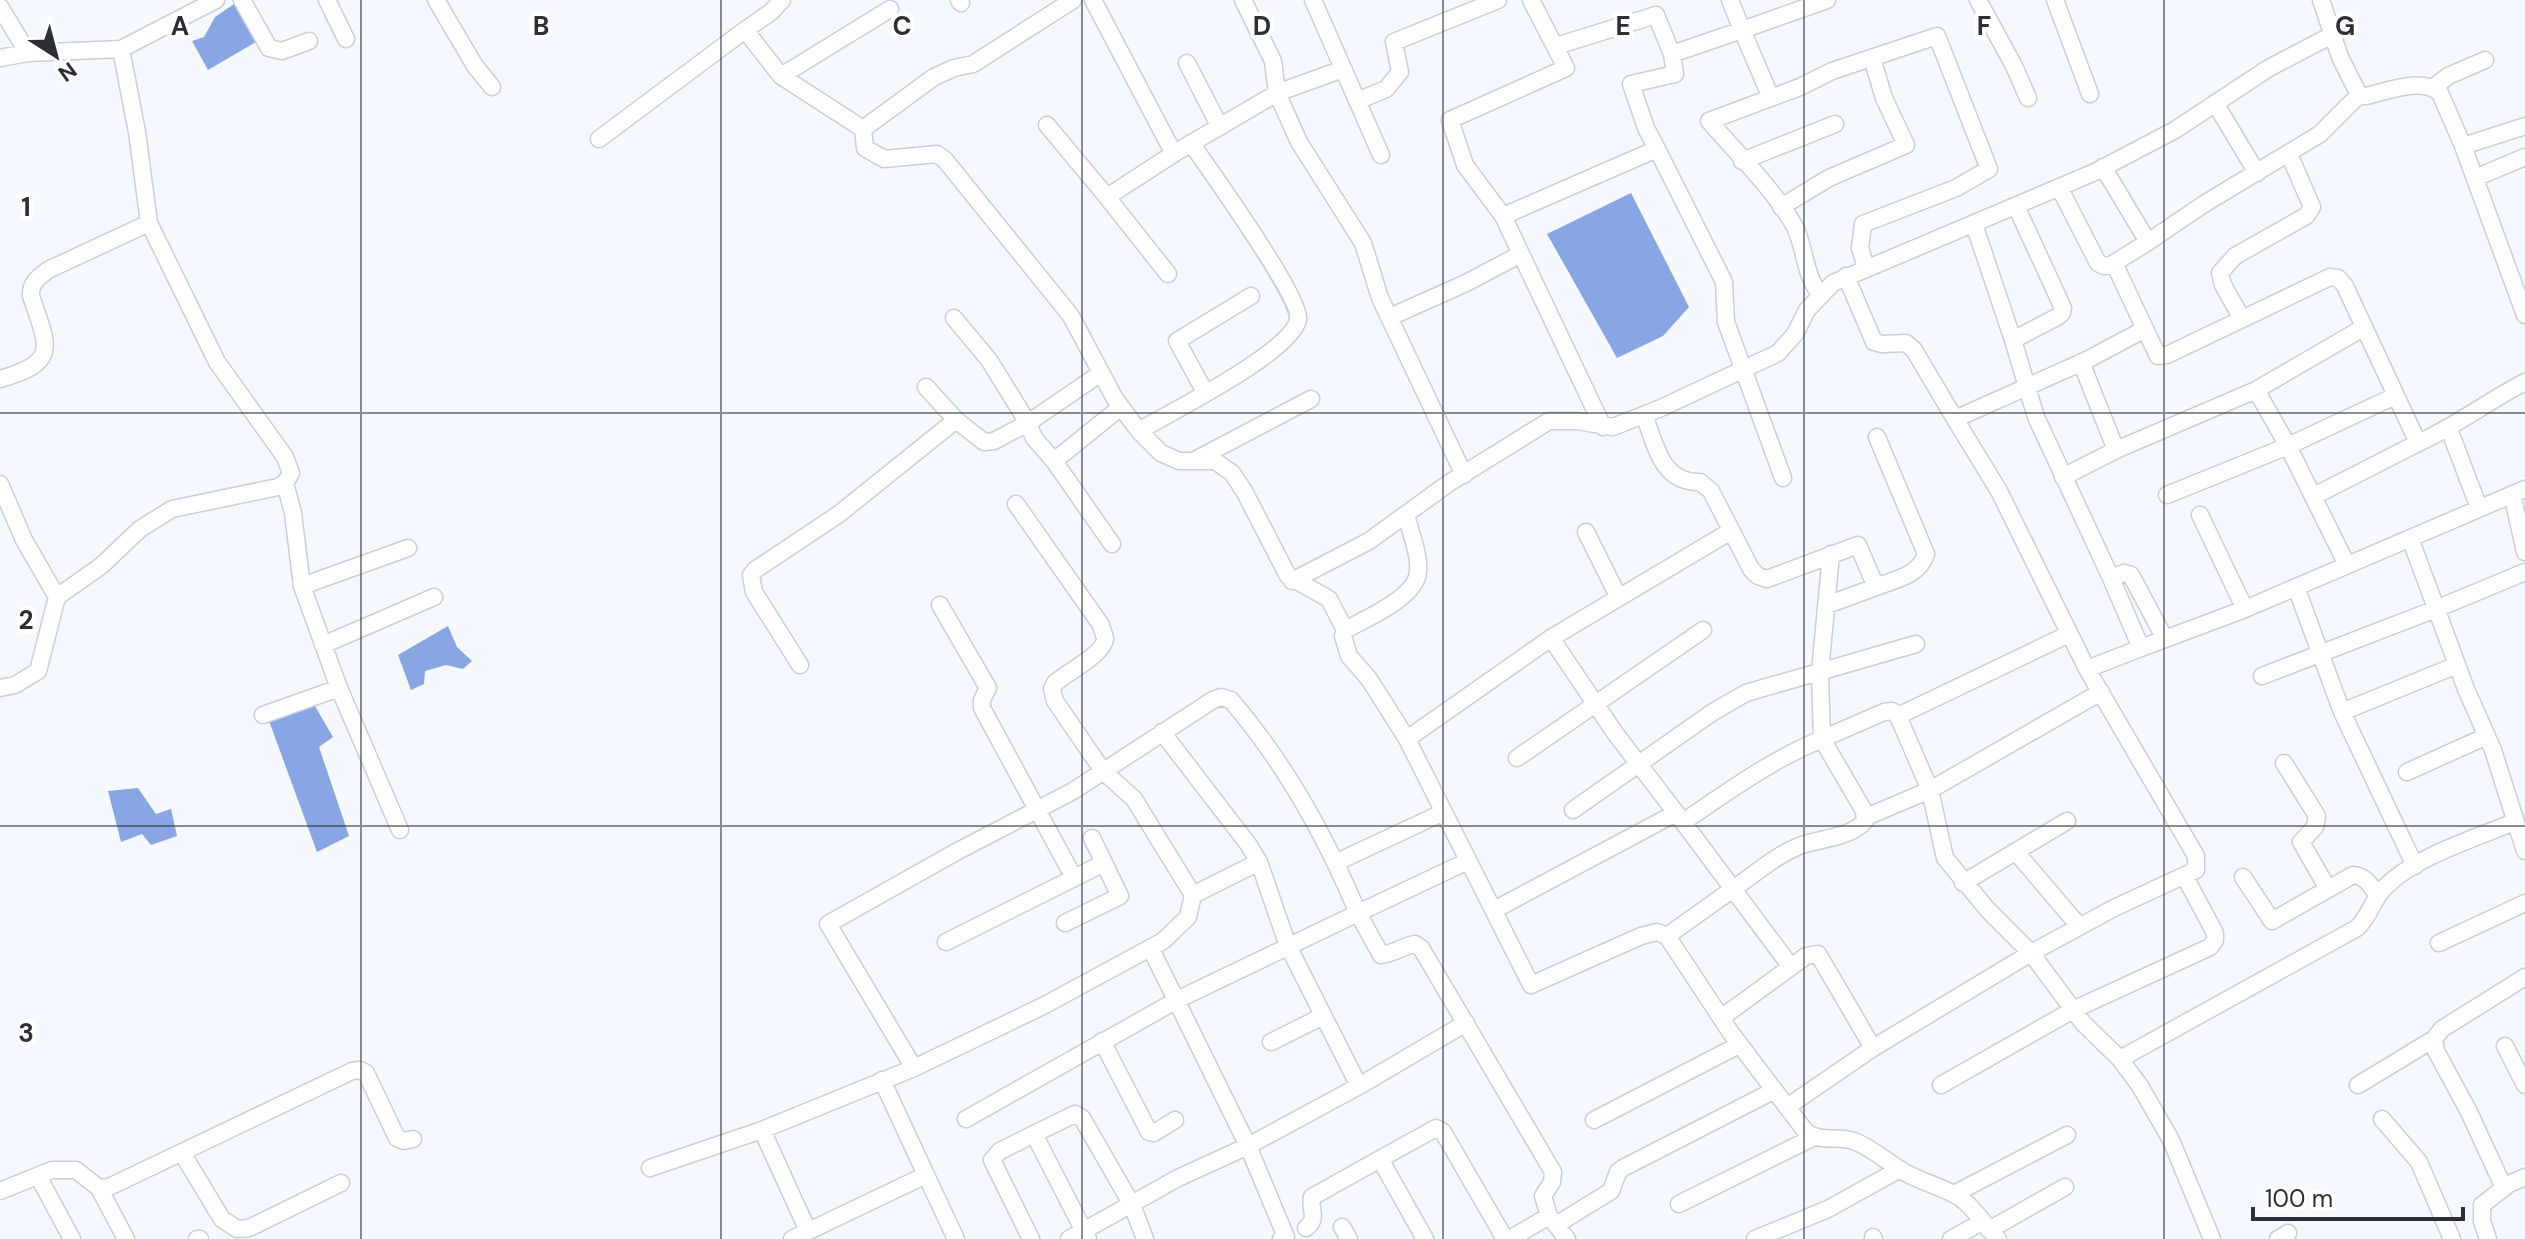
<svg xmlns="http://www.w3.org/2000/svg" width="2525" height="1239" font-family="'DM Sans',sans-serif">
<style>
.water{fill:#87a6e3}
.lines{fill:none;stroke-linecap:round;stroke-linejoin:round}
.minor-casing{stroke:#c7cedc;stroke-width:19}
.minor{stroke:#fff;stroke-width:16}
.grid{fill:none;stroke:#2c2f34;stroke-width:2;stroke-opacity:0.55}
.grid-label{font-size:26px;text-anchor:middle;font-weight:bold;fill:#2c2f34;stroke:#fff;stroke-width:8;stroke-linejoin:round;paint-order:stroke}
</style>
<rect width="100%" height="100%" fill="#f5f8fe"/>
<path class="water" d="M 234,4 L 256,42 L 208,70 L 192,41 L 204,37 L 215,17 Z
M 1631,193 L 1689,307 L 1663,336 L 1617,358 L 1547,234 Z
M 448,626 L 457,647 L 472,661 L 463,669 L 446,665 L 425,671 L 424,684 L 411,690 L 398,655 Z
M 312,701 L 333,737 L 319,747 L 349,836 L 317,852 L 269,721 Z
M 138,788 L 156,814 L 171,809 L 177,836 L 151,845 L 142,834 L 121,842 L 108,791 Z"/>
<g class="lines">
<defs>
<path id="minor" d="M 242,0 L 269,48 L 282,51 L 309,41
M 327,0 L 346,39
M 436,0 L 475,66 L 492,87
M 782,0 L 771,12 L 745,30 L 781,76 L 863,129
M 959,0 L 961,3
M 1073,0 L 973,64 L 954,68 L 934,77 L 863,129 L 865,148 L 884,159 L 937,154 L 945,160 L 1071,316 L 1115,399 L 1139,431 L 1161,453 L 1179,461 L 1215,461 L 1232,473 L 1244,491 L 1288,576 L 1329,599 L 1345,630 L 1343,636 L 1349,656 L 1369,679 L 1407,739 L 1531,985 L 1641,936 L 1657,932 L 1667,936 L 1731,1033 L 1806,1132 C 1822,1143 1837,1135 1854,1141 C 1872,1148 1886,1161 1902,1171 C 1919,1181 1945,1188 1959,1197 C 1974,1207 1985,1226 1998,1239
M 1093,0 L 1174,154
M 1243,0 L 1273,61 L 1277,93 L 1343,69
M 1313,0 L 1381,155
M 1531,0 L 1566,68 L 1450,120 L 1465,165 L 1503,216 L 1603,427
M 1978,0 L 2014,66 L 2028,98
M 2055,0 L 2090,94
M 2321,0 L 2340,57 L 2359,95 L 2366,96 C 2388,91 2422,77 2440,93 L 2463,146 L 2525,315
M 0,7 L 28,53
M 1556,46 L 1656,15 L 1672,54 L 1742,30 L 1730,0
M 0,58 L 28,53 L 121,49
M 1187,63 L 1220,127
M 781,76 L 890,9
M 2434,87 L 2448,76 L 2485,60
M 1771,98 L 1742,30 L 1827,0
M 1357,101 L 1386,89 L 1400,72 L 1394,42 L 1498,0
M 2215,103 L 2257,173
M 1047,125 L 1107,197 L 1178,151 L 1277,93 L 1299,142 L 1363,243 L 1380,298 L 1464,475
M 599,139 L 745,30
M 2463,146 L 2525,126
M 1657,149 L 1646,128 L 1631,84 L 1675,74 L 1672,54
M 1742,161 L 1835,124
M 2103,167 L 2148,242 L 2204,204 L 2320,134 L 2359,95
M 2475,178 L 2525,157
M 2059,187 L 2098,263 L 2104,266 L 2111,265 L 2148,242
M 1107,197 L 1168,274
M 1781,207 L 1829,178 L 1906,145 L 1884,98 L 1872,58
M 1503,216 L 1657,149 L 1724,282 L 1726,322 L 1783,478
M 1974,224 L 2013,340 L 2036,417 L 2111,578 L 2141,648 L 2245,609 L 2525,489
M 2114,263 L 2145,329
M 1846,276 L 1874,342 L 1882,344 L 1906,343 L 1914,350 L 1955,419 L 2087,360 L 2145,329 L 2158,356 L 2167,355 L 2330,277 L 2338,278 L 2345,286 L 2418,443 C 2456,426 2488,401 2525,382
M 1821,295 C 1804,276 1806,250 1795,227 C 1776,192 1736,152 1709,121 L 1800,87 L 1832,71 L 1937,36 L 1989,169 L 1956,188 L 1863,224 L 1860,248 L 1866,267
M 1390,317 L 1466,283 L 1521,254
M 954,318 L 989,360 L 1028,423 L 1101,373
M 2242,319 L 2223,285 L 2220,273 L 2235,256 L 2306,216 L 2312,207 L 2289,154
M 2013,340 L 2057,317 L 2062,313 L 2063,308 L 2016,206
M 2081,362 L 2116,450 L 2256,390 L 2363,328
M 0,379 C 60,362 48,347 31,296 C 30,283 38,278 48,270 L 149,223
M 926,387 L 956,420 L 984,442 L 994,441 L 1028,423 L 1034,438 L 1054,461 L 1121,407
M 2256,390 L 2288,446 L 2347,565
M 1205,392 L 1177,341 L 1251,296
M 1644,415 C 1656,445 1661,483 1700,482 L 1711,491 L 1751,569 L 1758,576 L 1767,579 L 1858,545 L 1876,587 C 1896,579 1919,576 1926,554 L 1877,437
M 1955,419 L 1999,491 L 2087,669
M 2449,429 L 2479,508
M 1139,431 C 1172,411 1289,354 1298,320 C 1303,300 1209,169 1191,143
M 1195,460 L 1311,399
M 1054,461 L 1112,544
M 2063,477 L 2116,450
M 285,483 L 293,513 L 302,586 L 408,548
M 0,484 L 24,540 L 57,597
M 2512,494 L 2525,552
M 2167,495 L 2288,446 L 2395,396
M 2314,496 L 2418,443
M 1016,504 L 1101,625 C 1101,627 1105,637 1105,638 C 1106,653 1066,673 1055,683 L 1052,689 L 1055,701 L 1103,771 L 1134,799 L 1193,895 L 1259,862 L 1248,844 L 1162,732
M 2200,515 L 2245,609
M 1586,532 L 1618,596
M 2410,538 L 2466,689 L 2493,750 L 2525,851
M 2111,578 L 2124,573 L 2131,575 L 2165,639
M 1292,581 L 1369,541 L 1449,483 L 1549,421 L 1577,421 L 1613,427 L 1661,408 L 1778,353 L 1795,334 L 1807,310 L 1833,283 L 2095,172 L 2175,130 L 2269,68 L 2332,35
M 302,586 L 339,688 L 400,830
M 2296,587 L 2342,712
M 940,605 L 988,688 L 982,700 L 982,708 L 1073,876
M 1827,605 L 1876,587
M 1345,630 C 1365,619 1410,600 1417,577 C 1422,559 1410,532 1406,514
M 1551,638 L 1731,531
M 323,645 L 434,597
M 800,665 L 754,592 L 751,575 L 755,570 L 839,514 L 956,420
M 2262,676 L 2436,609 L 2525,572
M 0,688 L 15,685 L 38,671 L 57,597 L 101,566 L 140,529 L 172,509 L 278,487 L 285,483 L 291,473 L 285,457 L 217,362 L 149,223 L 137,132 L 121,49 L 216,0
M 263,715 L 339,688
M 1898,716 L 2069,634
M 1407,739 L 1551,638 L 1615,733 L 1683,822
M 1517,758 L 1703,630
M 2284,763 L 2317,816 L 2315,827 L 2301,842 L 2328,889
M 2407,772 L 2487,736
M 1573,810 L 1713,712 L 1746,693 L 1916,644
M 1866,817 L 1930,790 L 2101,692
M 2016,852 L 2079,926
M 1337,862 L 1444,812
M 2415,866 L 2342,712 L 2457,665
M 2243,877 L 2272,921 L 2353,875 C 2366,876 2371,886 2378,896
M 1963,883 L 2067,821
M 1494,910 L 1676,813
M 1065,923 L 1120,896 L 1092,838
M 1667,936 L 1733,889 L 1683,822 C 1729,791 1771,760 1822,739 L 1820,672 L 1831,554
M 946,942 L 1104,863
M 2439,943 L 2525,903
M 1151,949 L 1248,1146 L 1286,1237 L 1281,1239
M 1791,967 L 1733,889 C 1755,874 1777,854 1802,845 C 1822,838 1850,838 1865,821 L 1864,811 L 1822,739 L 1884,712 L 1892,711 L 1898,716 L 1930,790 L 1945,858 L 1987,909 L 2031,953 L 2083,1023 L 2120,1059 L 2140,1086 L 2171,1140 L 2212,1239
M 1721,1018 L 1806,956 L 1818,954 L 1873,1048
M 1102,1041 L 1149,1132 L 1154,1133 L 1175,1120
M 1271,1042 L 1323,1016
M 2505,1046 L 2525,1085
M 2120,1059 L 2357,928 C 2370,916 2372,900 2385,887 C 2416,856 2474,839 2514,822
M 914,1068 L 1043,1006 L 1163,941 L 1188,917 L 1193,895
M 882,1080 L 926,1175
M 1941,1085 L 2073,1010 L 2210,947 L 2215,940 L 2215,933 L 2185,877
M 2358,1085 L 2434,1039
M 1359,1086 L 1466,1023
M 1787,1107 L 1873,1048 L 2031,953 L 2114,908 L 2196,870 L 2196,856 L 2087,669 L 2141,648
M 966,1119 L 1177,1000 L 1358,913 L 1381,955 C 1393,954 1403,946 1415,944 L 1421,948 L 1553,1172 L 1552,1182 L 1543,1196 L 1549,1216
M 2382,1119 L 2419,1162 L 2452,1239
M 1594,1120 L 1739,1045
M 182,1153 L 222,1219 L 237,1229 L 249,1228 L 341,1183
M 1380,1159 L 1436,1128 L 1443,1132 L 1505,1239
M 650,1168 L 762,1130
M 38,1176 L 72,1239
M 99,1188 L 126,1239
M 2504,1188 L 2469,1112 L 2436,1051 L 2434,1039 L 2442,1029 L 2525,977
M 0,1191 L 52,1170 L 76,1170 L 99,1188 L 109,1187 L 352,1071 L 360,1070 L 366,1073 L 397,1138 L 404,1141 L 413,1139
M 1954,1194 L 2067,1135
M 1679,1204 L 1814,1137
M 1556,1225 L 1611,1191 L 1618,1172 L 1623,1168 L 1773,1091
M 1342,1227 L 1349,1239
M 1306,1228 C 1319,1218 1309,1210 1312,1197 L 1380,1159 L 1425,1239
M 1989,1230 L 2065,1187
M 808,1231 L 762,1130 L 914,1068 L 828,924 L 956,852 L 1073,791 L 1213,700 L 1221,697 L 1231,700 C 1286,765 1325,835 1358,913 L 1468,861
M 1873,1237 L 1874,1239
M 197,1239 L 200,1239
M 792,1239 L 926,1175 L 956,1239
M 1031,1239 L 992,1160 L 1000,1151 L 1034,1134
M 1069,1239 L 1178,1178 L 1248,1146 L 1359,1086 L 1288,946 L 1259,862
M 1088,1239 L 1034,1134 L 1075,1114 L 1082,1118 L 1132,1205 L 1145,1239
M 1510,1239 L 1549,1216 L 1567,1239
M 1755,1239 L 1828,1209 L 1900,1169
M 1951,1239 L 1982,1222
M 2278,1239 L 2288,1233
M 2488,1239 L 2482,1221 L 2482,1205 L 2509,1184 L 2525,1177"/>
</defs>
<use href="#minor" class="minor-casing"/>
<use href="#minor" class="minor"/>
</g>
<path class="grid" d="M 361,0 L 361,1239M 721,0 L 721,1239M 1082,0 L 1082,1239M 1443,0 L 1443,1239M 1804,0 L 1804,1239M 2164,0 L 2164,1239M 0,413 L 2525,413M 0,826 L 2525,826"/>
<g class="grid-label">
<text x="180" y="35">A</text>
<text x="541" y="35">B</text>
<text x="902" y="35">C</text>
<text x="1262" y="35">D</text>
<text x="1623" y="35">E</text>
<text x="1984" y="35">F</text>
<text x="2345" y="35">G</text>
<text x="26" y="216">1</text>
<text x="26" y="629">2</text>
<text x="26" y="1042">3</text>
</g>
<g transform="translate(56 56) rotate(144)" stroke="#ffffff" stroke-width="6" paint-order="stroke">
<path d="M0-6L14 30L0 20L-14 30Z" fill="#2c2f34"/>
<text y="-12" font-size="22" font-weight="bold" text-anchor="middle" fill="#2c2f34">N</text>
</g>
<path d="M2253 1207v12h210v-12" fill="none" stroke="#2c2f34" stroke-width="4"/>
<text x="2265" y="1207" font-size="24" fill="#2c2f34" stroke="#ffffff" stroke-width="6" paint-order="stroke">100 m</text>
</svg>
